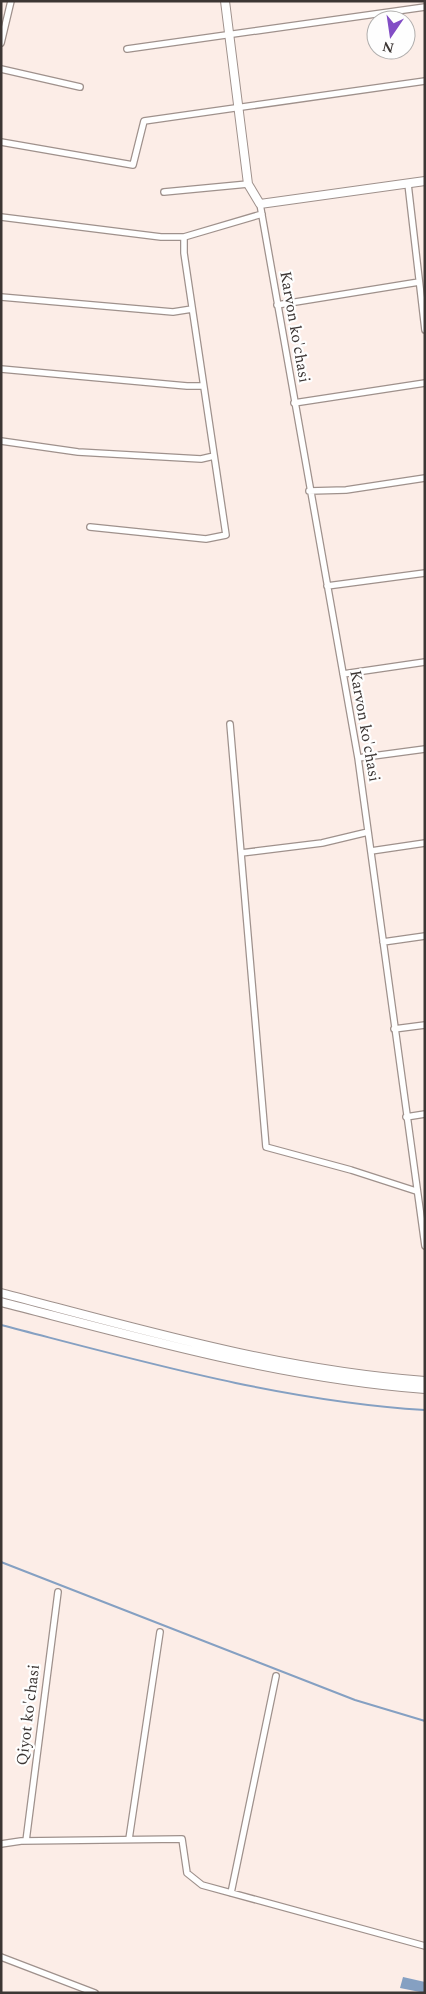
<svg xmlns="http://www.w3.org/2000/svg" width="426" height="1994" font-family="Spectral,serif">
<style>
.water{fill:#85a0c2}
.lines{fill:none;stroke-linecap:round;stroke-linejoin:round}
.stream{stroke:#85a0c2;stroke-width:2}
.street-casing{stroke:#9f918c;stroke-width:8}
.secondary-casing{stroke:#9f918c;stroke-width:10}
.street{stroke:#fff;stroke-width:5.5}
.secondary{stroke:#fff;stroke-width:8}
.labels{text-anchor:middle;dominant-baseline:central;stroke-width:4.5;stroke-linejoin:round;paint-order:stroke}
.street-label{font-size:16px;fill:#3c3634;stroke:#fefefe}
</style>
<rect width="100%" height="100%" fill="#fcede7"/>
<path class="water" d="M 403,1977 L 425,1982 L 425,1993 L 400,1988 Z"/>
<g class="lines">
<path class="stream" d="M 1,1325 C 141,1361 280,1401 425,1410
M 1,1562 L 355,1700 L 425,1721"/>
<defs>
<path id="street" d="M 1,43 L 11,1
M 127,49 L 425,7
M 1,69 L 80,87
M 1,142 L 133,165 L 144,121 L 425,81
M 408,184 L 425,330
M 164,192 L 248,184
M 260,204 L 358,758 L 425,1246
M 1,217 L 161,237 L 184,237 L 262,214
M 1,297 L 173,312 L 192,309
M 277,305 L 419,282
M 1,369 L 187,386 L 203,386
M 294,403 L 425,383
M 1,441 L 78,452 L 201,459 L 214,456
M 309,491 L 346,490 L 425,478
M 90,527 L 206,539 L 226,535 L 184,253 L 184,237
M 327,586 L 425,573
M 343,674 L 425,662
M 230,724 L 266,1147 L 351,1170 L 416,1191
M 358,758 L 425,749
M 371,851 L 425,843
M 241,853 L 322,843 L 368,832
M 383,942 L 425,936
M 394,1029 L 425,1025
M 406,1117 L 425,1114
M 129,1839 L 160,1632
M 26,1841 L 58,1592
M 1,1844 L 21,1841 L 182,1839 L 187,1873 L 202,1885 L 425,1946
M 231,1893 L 276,1676
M 1,1957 L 95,1993"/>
<path id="secondary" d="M 225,1 L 248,184 L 260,204 L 425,181
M 1,1293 C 143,1330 278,1370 425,1381
M 1,1302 C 141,1338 280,1378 425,1389"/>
</defs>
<use href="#street" class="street-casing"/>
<use href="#secondary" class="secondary-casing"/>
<use href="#street" class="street"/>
<use href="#secondary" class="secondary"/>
</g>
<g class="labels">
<g class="street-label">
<text transform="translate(295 327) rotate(80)">Karvon ko'chasi</text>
<text transform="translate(365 726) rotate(80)">Karvon ko'chasi</text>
<text transform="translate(28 1715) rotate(-83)">Qiyot ko'chasi</text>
</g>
</g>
<rect width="426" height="1994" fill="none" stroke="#3c3634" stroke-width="5"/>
<g transform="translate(391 35) rotate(193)"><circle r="24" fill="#fefefe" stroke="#b0aead"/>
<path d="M0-4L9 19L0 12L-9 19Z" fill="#824dc5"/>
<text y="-8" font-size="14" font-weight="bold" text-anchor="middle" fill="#3c3634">N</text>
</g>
</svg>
